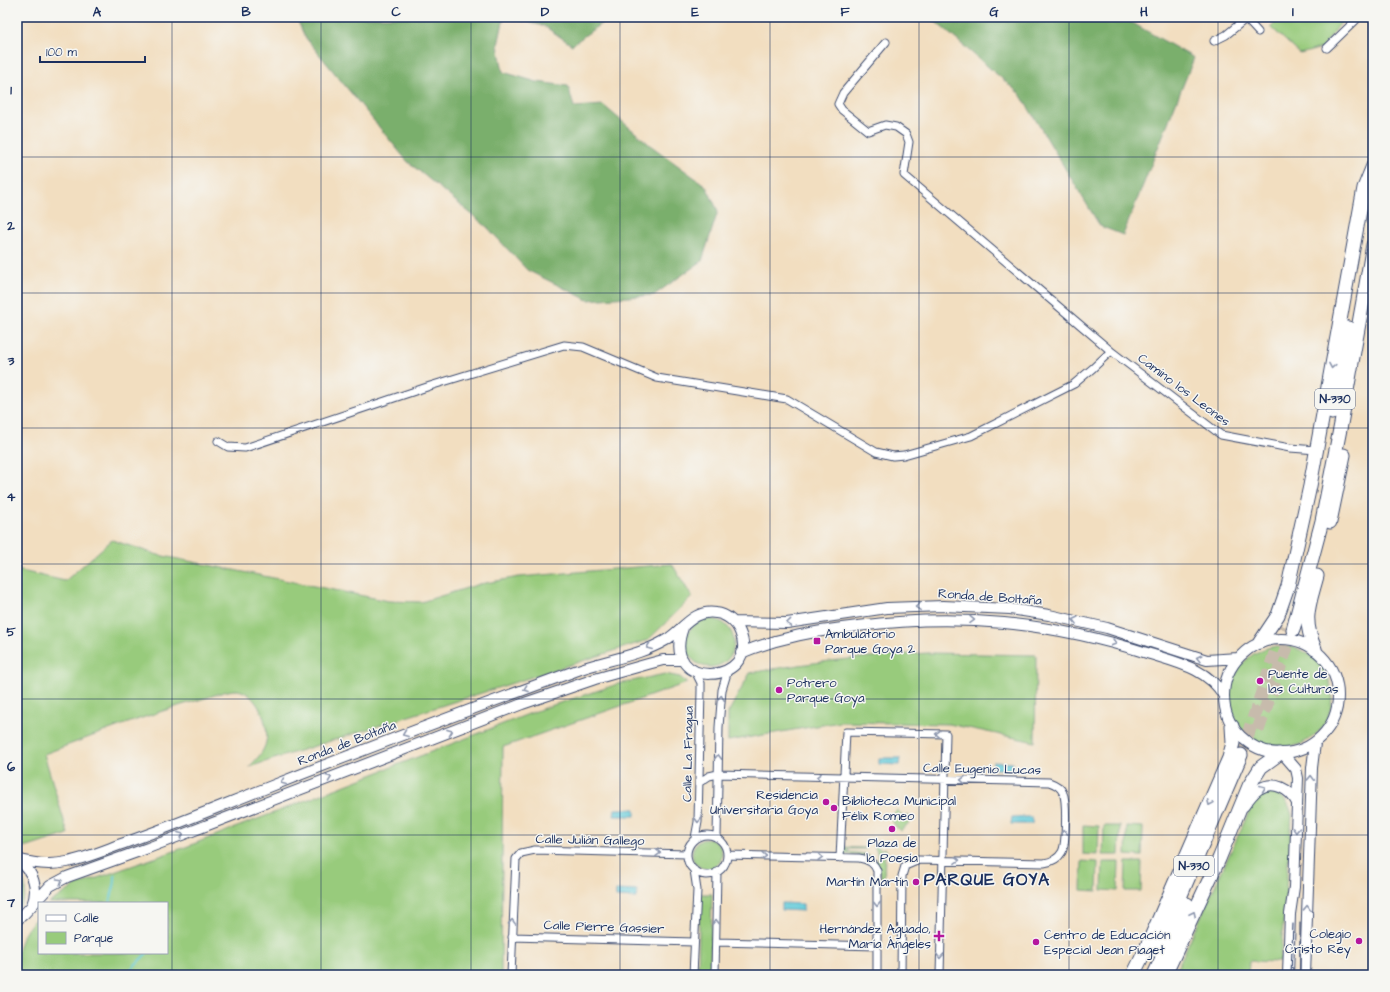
<svg xmlns="http://www.w3.org/2000/svg" width="1390" height="992" font-family="'Architects Daughter',sans-serif">
<style>
.green{fill:#98cb7c;stroke:#5a7d6d}
.forest{fill:#7aaf6c;stroke:#4a6f65}
.water{fill:#5ec9d8;stroke:#3c7c9b}
.lines{fill:none;stroke-linecap:round;stroke-linejoin:round}
.stream{stroke:#5ec9d8;stroke-width:2}
.highway-tunnel{stroke:#c7bbac;stroke-width:13;stroke-dasharray:13 6;stroke-linecap:butt}
.street-casing{stroke:#3b496d;stroke-width:9}
.secondary-casing{stroke:#3b496d;stroke-width:12}
.highway-casing{stroke:#3b496d;stroke-width:15}
.street{stroke:#fff;stroke-width:7}
.secondary{stroke:#fff;stroke-width:10}
.highway{stroke:#fff;stroke-width:13}
.tram{stroke:#1b2f5e;stroke-width:1}
.oneway{stroke:#8d97ae}
.grid{fill:none;stroke:#1b2f5e;stroke-width:1;stroke-opacity:0.55}
.poi-dot{fill:#b5179e;stroke:#f6f6f2;stroke-width:1.5}
.labels{text-anchor:middle;dominant-baseline:central;stroke-width:3;stroke-linejoin:round;paint-order:stroke}
.shield{fill:#f6f6f2;stroke:#5d6b8a;stroke-width:1}
.shield-label{font-size:12px;font-weight:bold;fill:#1b2f5e}
.street-label{font-size:13px;fill:#1b2f5e;stroke:#f6f6f2}
.poi-label{font-size:13px;fill:#1b2f5e;stroke:#f6f6f2;text-anchor:start}
.district-label{font-size:17px;font-weight:bold;letter-spacing:1px;fill:#1b2f5e;stroke:#f6f6f2}
.neatline{fill:none;stroke:#1b2f5e;stroke-width:1.5}
.grid-label{font-size:13px;text-anchor:middle;font-weight:bold;fill:#1b2f5e}
</style>
<rect width="100%" height="100%" fill="#f6f6f2"/>
<filter id="ink" filterUnits="userSpaceOnUse"><feTurbulence type="fractalNoise" baseFrequency=".025" numOctaves="2"/><feDisplacementMap in="SourceGraphic" scale="8" xChannelSelector="R" yChannelSelector="G"/><feConvolveMatrix kernelMatrix="1 2 1 2 8 2 1 2 1" color-interpolation-filters="sRGB"/></filter>
<filter id="wash" filterUnits="userSpaceOnUse"><feTurbulence type="fractalNoise" baseFrequency=".012" numOctaves="4" result="noise"/><feDisplacementMap in="SourceGraphic" scale="16" xChannelSelector="R" yChannelSelector="G"/><feGaussianBlur stdDeviation="0.9" result="paint"/><feColorMatrix in="noise" values="0 0 0 0 0 0 0 0 0 0 0 0 0 0 0 0 0 1.4 0 .05"/><feComposite in="paint" operator="in"/></filter>
<g filter="url(#wash)">
<rect width="100%" height="100%" fill="#f2dec0"/>
<path class="green" d="M 1281,17 L 1345,17 L 1322,48 L 1300,54 L 1271,27 Z
M 112,540 L 158,555 L 389,601 L 421,602 L 480,584 L 519,577 L 672,564 L 692,597 L 648,640 L 249,767 C 256,760 264,752 266,742 C 270,725 257,692 237,690 C 225,690 214,696 202,699 C 148,714 96,735 44,754 L 68,834 L 28,847 L 17,845 L 17,570 L 65,581 Z
M686 643a24 24 0 1 1 48 0a24 24 0 1 1-48 0Z
M1230 697a51 51 0 1 1 102 0a51 51 0 1 1-102 0Z
M 929,653 L 1036,655 L 1035,742 L 949,724 L 840,722 L 728,741 L 728,713 L 750,673 C 809,662 868,656 929,653 Z
M 665,674 L 680,677 L 687,683 L 503,747 L 501,975 L 22,975 C 11,948 23,934 39,914 L 39,953 L 167,953 L 167,903 L 49,903 L 77,885 L 183,848 L 544,708 L 618,684 Z
M 1269,791 L 1269,793 C 1284,795 1289,802 1292,816 L 1280,962 L 1249,961 L 1248,975 L 1174,975 L 1254,801 L 1259,794 Z
M 897,810 L 904,818 L 908,815 L 912,820 L 900,831 L 889,818 Z
M 1083,825 L 1099,826 L 1098,855 L 1083,854 Z
M 1104,826 L 1120,826 L 1119,855 L 1103,855 Z
M 1127,826 L 1143,827 L 1142,856 L 1126,855 Z
M692 854a15 15 0 1 1 30 0a15 15 0 1 1-30 0Z
M 872,841 L 881,850 L 884,848 L 888,852 L 885,853 L 884,881 L 881,881 C 881,855 862,855 842,854 L 842,847 L 866,848 L 866,849 L 848,849 L 848,852 L 866,854 L 878,862 L 877,852 Z
M 1082,861 L 1098,862 L 1097,891 L 1081,890 Z
M 1103,862 L 1119,862 L 1118,891 L 1102,890 Z
M 1126,862 L 1142,862 L 1141,891 L 1125,891 Z
M 17,870 C 28,882 28,897 17,909 Z
M 700,894 L 712,894 L 710,975 L 698,975 Z"/>
<path class="forest" d="M 296,17 L 504,17 L 498,45 L 503,72 L 537,82 L 568,86 L 574,107 L 603,105 L 650,145 L 706,186 L 718,211 L 702,261 L 654,295 L 588,300 L 527,270 L 487,227 L 407,161 L 305,37 Z
M 507,17 L 610,17 L 572,45 L 544,26 Z
M 930,17 L 1122,17 L 1194,58 L 1123,235 L 1100,226 L 1020,94 Z"/>
<path class="water" d="M 879,758 L 900,758 L 899,765 L 879,764 Z
M 993,762 L 1013,763 L 1013,769 L 992,769 Z
M 615,809 L 635,809 L 635,816 L 614,816 Z
M 1012,817 L 1032,817 L 1032,824 L 1011,824 Z
M 616,890 L 637,891 L 636,898 L 616,897 Z
M 782,903 L 803,904 L 803,911 L 782,910 Z"/>
<g class="lines">
<path class="stream" d="M 110,903 C 111,893 116,886 115,876
M 125,975 L 147,953"/>
</g>
</g>
<g filter="url(#ink)">
<g class="lines">
<path class="highway-tunnel" d="M 1258,730 L 1293,630
M 1241,755 L 1284,626"/>
<defs>
<path id="street" d="M 1251,17 L 1247,20 L 1258,32
M 1214,41 L 1226,35 L 1243,21 L 1247,20
M 886,42 L 843,93 L 838,104 L 842,110 L 868,131 L 885,125 L 896,127 L 906,134 L 909,142 L 904,175 L 1111,351 L 1221,435 L 1290,448 L 1317,450
M 1327,48 L 1356,20 L 1356,17
M 218,441 L 228,447 L 245,448 L 430,386 L 564,345 L 583,347 L 657,378 L 787,399 L 876,452 L 893,456 L 904,455 L 971,436 L 1074,384 L 1093,368 L 1111,351
M 695,671 L 701,683 L 701,690 L 698,822 L 695,838
M 700,782 L 709,776 L 718,774 L 1049,782 C 1055,784 1061,787 1063,793 C 1067,801 1066,845 1062,852 C 1058,859 1051,862 1044,863 L 919,860 L 905,866 L 902,876 L 901,975
M687 855a20 20 0 1 1 40 0a20 20 0 1 1-40 0Z
M 717,838 L 719,727 L 722,690 L 728,670
M 727,855 L 859,858 C 867,859 874,862 877,871 L 877,975
M 840,858 L 846,732 L 946,734 L 940,975
M 512,937 L 694,942
M 716,942 L 877,946
M 511,975 L 516,859 L 521,853 L 535,850 L 687,854
M 693,975 L 697,890 L 694,870
M 715,975 L 717,872"/>
<path id="secondary" d="M 734,622 L 787,623 L 887,608 L 943,606 L 1010,609 L 1049,615 L 1107,628 L 1207,660 L 1238,658
M1224 696a57 57 0 1 1 114 0a57 57 0 1 1-114 0Z
M 741,653 C 780,637 816,631 858,626 C 959,613 1050,622 1147,653 C 1175,662 1208,668 1224,696
M 1283,754 L 1296,769 L 1298,778 L 1294,887 L 1290,914 L 1288,975
M 1244,806 C 1248,800 1253,793 1259,789 C 1274,780 1290,789 1297,803
M 17,859 C 34,864 49,866 67,862 C 87,858 107,849 127,842 C 173,826 218,807 264,789 C 367,748 471,709 575,671 C 605,660 639,656 666,640 C 683,630 693,609 716,613 C 726,614 736,622 740,632 C 762,684 659,693 683,628
M 19,861 C 33,871 39,888 32,905
M 17,920 L 24,914 L 50,886 L 67,877 L 148,848 L 522,704 L 595,679 L 648,664 L 663,660 L 683,660
M 1305,975 L 1312,768 L 1315,743"/>
<path id="highway" d="M 1332,413 L 1341,374 L 1348,328
M 1330,522 L 1344,455
M 1293,630 L 1322,521 L 1341,424 L 1373,245
M 1260,642 L 1278,615 L 1288,586 L 1310,486 L 1364,188 L 1373,166
M 1315,649 C 1302,618 1309,606 1317,576
M 1154,950 L 1172,916 L 1241,755
M 1133,975 L 1144,953 L 1229,758 L 1233,743 L 1232,726
M 1154,975 L 1187,904
M 1165,975 L 1219,859 L 1249,786 L 1261,767 L 1279,754"/>
</defs>
<use href="#street" class="street-casing"/>
<use href="#secondary" class="secondary-casing"/>
<use href="#highway" class="highway-casing"/>
<use href="#street" class="street"/>
<use href="#secondary" class="secondary"/>
<use href="#highway" class="highway"/>
<path class="tram" d="M 1291,975 L 1293,924
M 1300,975 L 1300,923"/>
</g>
<defs><path id="oneway-chevron" d="M-2-3.5L2.5 0L-2 3.5" fill="none" stroke-width="1.6" stroke-linecap="round" stroke-linejoin="round"/></defs>
<g class="oneway">
<use href="#oneway-chevron" transform="translate(1332 366) rotate(100)"/>
<use href="#oneway-chevron" transform="translate(918 607) rotate(178)"/>
<use href="#oneway-chevron" transform="translate(972 620) rotate(1)"/>
<use href="#oneway-chevron" transform="translate(1075 620) rotate(-166)"/>
<use href="#oneway-chevron" transform="translate(789 623) rotate(174)"/>
<use href="#oneway-chevron" transform="translate(1114 643) rotate(16)"/>
<use href="#oneway-chevron" transform="translate(649 647) rotate(159)"/>
<use href="#oneway-chevron" transform="translate(1199 658) rotate(-166)"/>
<use href="#oneway-chevron" transform="translate(526 689) rotate(160)"/>
<use href="#oneway-chevron" transform="translate(721 698) rotate(-84)"/>
<use href="#oneway-chevron" transform="translate(450 732) rotate(-21)"/>
<use href="#oneway-chevron" transform="translate(405 734) rotate(159)"/>
<use href="#oneway-chevron" transform="translate(938 734) rotate(-179)"/>
<use href="#oneway-chevron" transform="translate(718 757) rotate(-89)"/>
<use href="#oneway-chevron" transform="translate(819 777) rotate(-179)"/>
<use href="#oneway-chevron" transform="translate(329 778) rotate(-21)"/>
<use href="#oneway-chevron" transform="translate(1311 778) rotate(-88)"/>
<use href="#oneway-chevron" transform="translate(963 780) rotate(-179)"/>
<use href="#oneway-chevron" transform="translate(283 782) rotate(158)"/>
<use href="#oneway-chevron" transform="translate(1263 788) rotate(-22)"/>
<use href="#oneway-chevron" transform="translate(1210 803) rotate(114)"/>
<use href="#oneway-chevron" transform="translate(698 820) rotate(93)"/>
<use href="#oneway-chevron" transform="translate(1296 830) rotate(92)"/>
<use href="#oneway-chevron" transform="translate(1064 832) rotate(-88)"/>
<use href="#oneway-chevron" transform="translate(181 835) rotate(-21)"/>
<use href="#oneway-chevron" transform="translate(658 853) rotate(2)"/>
<use href="#oneway-chevron" transform="translate(764 856) rotate(1)"/>
<use href="#oneway-chevron" transform="translate(820 857) rotate(1)"/>
<use href="#oneway-chevron" transform="translate(957 860) rotate(2)"/>
<use href="#oneway-chevron" transform="translate(60 881) rotate(-31)"/>
<use href="#oneway-chevron" transform="translate(877 904) rotate(90)"/>
<use href="#oneway-chevron" transform="translate(1307 908) rotate(-88)"/>
<use href="#oneway-chevron" transform="translate(1193 914) rotate(-65)"/>
<use href="#oneway-chevron" transform="translate(512 922) rotate(-88)"/>
<use href="#oneway-chevron" transform="translate(716 922) rotate(-90)"/>
<use href="#oneway-chevron" transform="translate(940 956) rotate(92)"/>
</g>
</g>
<path class="grid" d="M 172,17 L 172,975M 321,17 L 321,975M 471,17 L 471,975M 620,17 L 620,975M 770,17 L 770,975M 919,17 L 919,975M 1069,17 L 1069,975M 1218,17 L 1218,975M 17,157 L 1373,157M 17,293 L 1373,293M 17,428 L 1373,428M 17,564 L 1373,564M 17,699 L 1373,699M 17,835 L 1373,835"/>
<g class="poi-dot">
<rect x="813" y="637" width="8" height="8" rx="2"/>
<circle cx="1260" cy="681" r="4"/>
<circle cx="779" cy="690" r="4"/>
<circle cx="826" cy="802" r="4"/>
<circle cx="834" cy="808" r="4"/>
<circle cx="892" cy="829" r="4"/>
<circle cx="916" cy="882" r="4"/>
<path d="M937 930h4v4h4v4h-4v4h-4v-4h-4v-4h4z"/>
<circle cx="1359" cy="941" r="4"/>
<circle cx="1036" cy="942" r="4"/>
</g>
<g class="labels">
<g class="shield">
<rect x="1315" y="389" width="40" height="20" rx="3"/>
<rect x="1174" y="856" width="40" height="20" rx="3"/>
</g>
<g class="shield-label">
<text x="1335" y="399">N-330</text>
<text x="1194" y="866">N-330</text>
</g>
<g class="street-label">
<text transform="translate(1184 390) rotate(37)">Camino los Leones</text>
<text transform="translate(990 597) rotate(4)">Ronda de Boltaña</text>
<text transform="translate(347 743) rotate(-21)">Ronda de Boltaña</text>
<text transform="translate(688 754) rotate(-89)">Calle La Fragua</text>
<text transform="translate(982 769) rotate(1)">Calle Eugenio Lucas</text>
<text transform="translate(590 840) rotate(1)">Calle Julián Gallego</text>
<text transform="translate(604 927) rotate(2)">Calle Pierre Gassier</text>
</g>
<g class="poi-label">
<text x="825" y="634">Ambulatorio<tspan x="825" dy="15">Parque Goya 2</tspan></text>
<text x="1268" y="674">Puente de<tspan x="1268" dy="15">las Culturas</tspan></text>
<text x="787" y="683">Potrero<tspan x="787" dy="15">Parque Goya</tspan></text>
<text x="818" y="795" text-anchor="end">Residencia<tspan x="818" dy="15">Universitaria Goya</tspan></text>
<text x="842" y="801">Biblioteca Municipal<tspan x="842" dy="15">Félix Romeo</tspan></text>
<text x="892" y="843" text-anchor="middle">Plaza de<tspan x="892" dy="15">la Poesía</tspan></text>
<text x="908" y="882" text-anchor="end">Martín Martín</text>
<text x="931" y="929" text-anchor="end">Hernández Aguado,<tspan x="931" dy="15">María Ángeles</tspan></text>
<text x="1351" y="934" text-anchor="end">Colegio<tspan x="1351" dy="15">Cristo Rey</tspan></text>
<text x="1044" y="935">Centro de Educación<tspan x="1044" dy="15">Especial Jean Piaget</tspan></text>
</g>
<g class="district-label">
<text x="987" y="880">PARQUE GOYA</text>
</g>
</g>
<rect width="1390" height="992" fill="none" stroke="#f6f6f2" stroke-width="44"/>
<rect x="38" y="902" width="130" height="52" fill="#f6f6f2" stroke="#9ea6b7"/>
<rect x="46" y="915" width="20" height="6" fill="#ffffff" stroke="#9ea6b7"/>
<text x="74" y="922" font-size="12" fill="#1b2f5e">Calle</text>
<rect x="46" y="932" width="20" height="12" fill="#98cb7c" stroke="#9ea6b7"/>
<text x="74" y="942" font-size="12" fill="#1b2f5e">Parque</text>
<path d="M40 56v6h105v-6" fill="none" stroke="#1b2f5e" stroke-width="2"/>
<text x="46" y="56" font-size="12" fill="#1b2f5e" stroke="#f6f6f2" stroke-width="3" paint-order="stroke">100 m</text>
<rect x="22" y="22" width="1346" height="948" class="neatline"/>
<g class="grid-label">
<text x="97" y="16">A</text>
<text x="246" y="16">B</text>
<text x="396" y="16">C</text>
<text x="545" y="16">D</text>
<text x="695" y="16">E</text>
<text x="845" y="16">F</text>
<text x="994" y="16">G</text>
<text x="1144" y="16">H</text>
<text x="1293" y="16">I</text>
<text x="11" y="94">1</text>
<text x="11" y="230">2</text>
<text x="11" y="365">3</text>
<text x="11" y="501">4</text>
<text x="11" y="636">5</text>
<text x="11" y="771">6</text>
<text x="11" y="907">7</text>
</g>
</svg>
